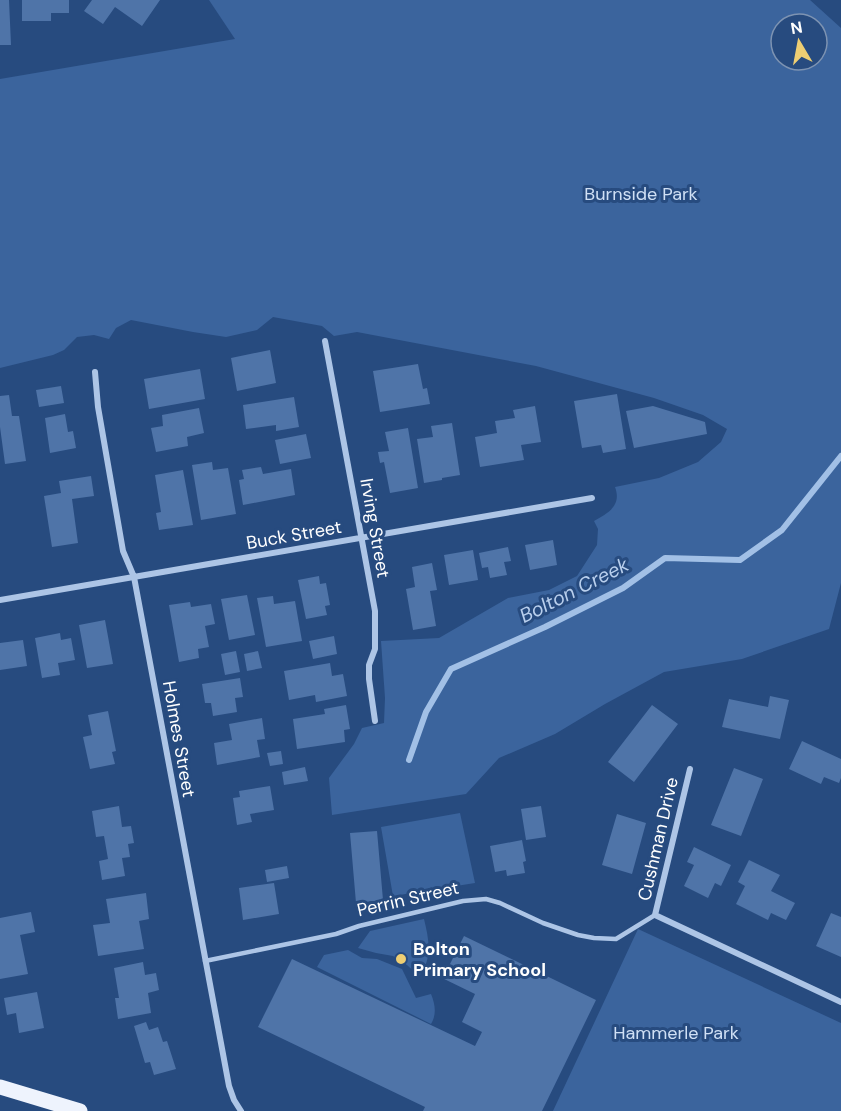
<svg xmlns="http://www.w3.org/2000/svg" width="841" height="1111" font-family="'DM Sans',sans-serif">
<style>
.green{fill:#3b649d;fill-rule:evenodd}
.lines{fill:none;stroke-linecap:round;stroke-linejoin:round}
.stream{stroke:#a2c0e6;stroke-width:6}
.building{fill:#4f74a8}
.lane{stroke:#adc5e6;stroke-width:4.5}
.street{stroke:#adc5e6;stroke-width:6}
.primary{stroke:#eef3fd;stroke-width:15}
.poi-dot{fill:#eece73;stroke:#274b7f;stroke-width:2}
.labels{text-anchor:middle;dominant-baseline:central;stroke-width:6;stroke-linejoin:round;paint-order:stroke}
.park-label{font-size:18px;fill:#d0e0f5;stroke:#274b7f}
.street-label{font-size:18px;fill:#fff;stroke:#274b7f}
.poi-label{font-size:18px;font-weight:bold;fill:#fff;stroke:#274b7f;text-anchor:start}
.water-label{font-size:20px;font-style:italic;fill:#b9cfed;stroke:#274b7f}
</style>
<rect width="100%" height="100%" fill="#274b7f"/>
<path class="green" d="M 209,0 L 810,0 L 841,28 L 841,583 L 829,629 L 742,659 L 664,672 L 605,704 L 555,734 L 499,758 L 466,794 L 332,815 L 329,778 L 354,744 L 362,728 L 384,723 L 385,698 L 381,641 L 439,638 L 508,598 L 549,590 L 577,576 L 597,545 L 598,529 L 594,521 C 608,513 622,506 615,487 L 659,478 L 698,462 L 721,442 L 727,429 L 703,415 L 654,398 L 536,366 L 357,332 L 334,336 L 322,326 L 273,317 L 257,330 L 226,337 L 193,332 L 131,320 L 116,328 L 109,339 L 94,335 L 77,337 L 64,350 L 53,355 L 0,368 L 0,79 L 235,39 ZM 781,24 L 817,24 L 817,60 L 781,60 Z
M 460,813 L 475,883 L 393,896 L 381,827 Z
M 424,919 C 429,940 433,958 419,976 L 407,965 L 393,956 L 376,953 L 358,948 L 370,931 Z
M 638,929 L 841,1023 L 841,1111 L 553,1111 Z
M 348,950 L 362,958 L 377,959 L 402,969 L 416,998 L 431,994 C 435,1004 437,1014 431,1024 L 317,967 L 324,955 Z"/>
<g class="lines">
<path class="stream" d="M 409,760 L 426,712 L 451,669 L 545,627 L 623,588 L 665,558 L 740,560 L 782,530 L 841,456"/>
</g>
<path class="building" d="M 0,0 L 9,0 L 11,45 L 0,45 Z
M 22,0 L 69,0 L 69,13 L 51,13 L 51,21 L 22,21 Z
M 92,0 L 160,0 L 142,26 L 115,7 L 103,24 L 84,11 Z
M 270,350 L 276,383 L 237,391 L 231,358 Z
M 418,364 L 423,389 L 427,388 L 430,404 L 380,412 L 373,371 Z
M 200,369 L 205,399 L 149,409 L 144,379 Z
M 61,386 L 64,403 L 39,407 L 36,390 Z
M 617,394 L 626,449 L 603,453 L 601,445 L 582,448 L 574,401 Z
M 9,395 L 12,416 L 19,416 L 26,461 L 5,464 L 0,427 L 0,396 Z
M 294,397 L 299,427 L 276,431 L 276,425 L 246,429 L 243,405 Z
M 535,406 L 541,442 L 521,445 L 524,460 L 480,467 L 475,437 L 497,433 L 495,421 L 515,418 L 513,410 Z
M 653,406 L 705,422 L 707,434 L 634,448 L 626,411 Z
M 199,408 L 204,433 L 187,437 L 188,446 L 156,452 L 151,428 L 163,426 L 162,415 Z
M 65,414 L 68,432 L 73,431 L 76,448 L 50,453 L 45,418 Z
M 452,423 L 460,475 L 442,478 L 442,480 L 424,483 L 417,439 L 433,437 L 431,426 Z
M 408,428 L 418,488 L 390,493 L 384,462 L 380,463 L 378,452 L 389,451 L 385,432 Z
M 306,434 L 311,458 L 280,464 L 275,440 Z
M 212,462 L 213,470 L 228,468 L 236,514 L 201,520 L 192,465 Z
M 261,467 L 263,474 L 291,469 L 295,495 L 243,505 L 239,480 L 244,479 L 242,470 Z
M 183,470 L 193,525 L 159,530 L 156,513 L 161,512 L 155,475 Z
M 91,476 L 94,496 L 72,499 L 78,543 L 52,547 L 44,496 L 61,493 L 59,481 Z
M 553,540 L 557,565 L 530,570 L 525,545 Z
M 508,547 L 511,561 L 504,562 L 507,575 L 490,578 L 488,567 L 482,568 L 479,553 Z
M 473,550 L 478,580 L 449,585 L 444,555 Z
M 432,563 L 437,590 L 430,591 L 436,626 L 413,630 L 406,589 L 415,587 L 412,567 Z
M 319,576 L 320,584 L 326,583 L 330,605 L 325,606 L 327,615 L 306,619 L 298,580 Z
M 247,595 L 255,635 L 229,640 L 221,599 Z
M 273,596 L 274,604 L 295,601 L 302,641 L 266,647 L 257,598 Z
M 190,602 L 191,607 L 211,604 L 215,624 L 205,626 L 209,647 L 198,649 L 199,658 L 179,662 L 169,605 Z
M 105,620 L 113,664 L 87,668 L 79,625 Z
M 60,633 L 61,640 L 71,638 L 75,660 L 58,663 L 60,675 L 42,678 L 35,638 Z
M 334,636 L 337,654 L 313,659 L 309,641 Z
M 23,640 L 27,666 L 0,670 L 0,643 Z
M 236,651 L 240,672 L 225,675 L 221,654 Z
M 258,651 L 262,668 L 247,671 L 244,654 Z
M 330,663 L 332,676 L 343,674 L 347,696 L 316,702 L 315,695 L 289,700 L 284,671 Z
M 240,678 L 243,697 L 235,698 L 237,712 L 213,716 L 211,703 L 205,703 L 202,684 Z
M 770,696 L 789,700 L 780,739 L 722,727 L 729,699 L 768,707 Z
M 346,705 L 350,729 L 344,730 L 345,742 L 297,749 L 293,719 L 325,714 L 324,709 Z
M 652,705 L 678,724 L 634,782 L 608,762 Z
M 108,711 L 116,751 L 112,752 L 115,764 L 90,769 L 83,737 L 92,735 L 88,715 Z
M 262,718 L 265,739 L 257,740 L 260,757 L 217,765 L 214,743 L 232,740 L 229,724 Z
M 802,741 L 841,759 L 841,778 L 839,783 L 824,777 L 821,784 L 789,769 Z
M 281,751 L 283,764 L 270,766 L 267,753 Z
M 305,767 L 308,781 L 284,785 L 282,772 Z
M 734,768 L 763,779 L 741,836 L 711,825 Z
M 270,786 L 274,810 L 250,814 L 252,822 L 237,825 L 233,798 L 240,797 L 239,791 Z
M 119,806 L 122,827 L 131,826 L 134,843 L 128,844 L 130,857 L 122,858 L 125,876 L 102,880 L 99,861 L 108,859 L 104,836 L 96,837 L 92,811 Z
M 541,806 L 546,837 L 526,840 L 521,809 Z
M 617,814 L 646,823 L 632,874 L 602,865 Z
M 377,831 L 383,900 L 356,903 L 350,833 Z
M 522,840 L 526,861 L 523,862 L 525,873 L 507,876 L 506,870 L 495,872 L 490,846 Z
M 694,847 L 731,865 L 721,886 L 715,883 L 708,898 L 684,886 L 694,865 L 687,862 Z
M 749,860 L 780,875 L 771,891 L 795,903 L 786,920 L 771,913 L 768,920 L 736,904 L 745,886 L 738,882 Z
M 287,866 L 289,878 L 267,882 L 265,870 Z
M 274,883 L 279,914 L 243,920 L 239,888 Z
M 146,893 L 149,919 L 139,921 L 144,949 L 98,956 L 93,925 L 110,923 L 106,899 Z
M 31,912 L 35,932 L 20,935 L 28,974 L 0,979 L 0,918 Z
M 831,913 L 841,917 L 841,957 L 816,946 Z
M 464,936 L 596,1000 L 542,1111 L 423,1111 L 425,1107 L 258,1027 L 292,959 L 475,1046 L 482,1032 L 462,1022 L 475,994 L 438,976 L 443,966 L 448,968 Z
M 143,962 L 145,975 L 156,973 L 159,990 L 148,993 L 151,1013 L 118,1019 L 115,998 L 119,998 L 114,968 Z
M 37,992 L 44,1028 L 19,1033 L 16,1013 L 7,1015 L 4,998 Z
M 146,1022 L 149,1030 L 158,1027 L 163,1042 L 167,1041 L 176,1069 L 154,1075 L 150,1062 L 145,1063 L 134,1026 Z"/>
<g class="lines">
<path class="lane" d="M 205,961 L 336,934 L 359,926 L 463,901 L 486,899 L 500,903 L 543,923 L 578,935 L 594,938 L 616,939 L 655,915"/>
<path class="street" d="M 325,341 L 375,611 L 375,649 L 369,665 L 369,679 L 375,721
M 95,372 L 98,407 L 123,551 L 134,577 L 229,1086 L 234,1100 L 241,1111
M 0,600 L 592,498
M 690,769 L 655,915 L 841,1002"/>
<path class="primary" d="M 0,1087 L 80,1111"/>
</g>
<circle class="poi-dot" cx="401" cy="959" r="6"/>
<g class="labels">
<g class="park-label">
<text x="641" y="194">Burnside Park</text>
<text x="676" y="1033">Hammerle Park</text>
</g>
<g class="street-label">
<text transform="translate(375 528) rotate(80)">Irving Street</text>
<text transform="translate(294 535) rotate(-10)">Buck Street</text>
<text transform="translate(179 739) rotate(80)">Holmes Street</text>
<text transform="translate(658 839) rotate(-77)">Cushman Drive</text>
<text transform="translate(408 899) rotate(-13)">Perrin Street</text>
</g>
<g class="poi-label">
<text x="413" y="949">Bolton<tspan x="413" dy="21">Primary School</tspan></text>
</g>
<g class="water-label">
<text transform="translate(574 590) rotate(-27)">Bolton Creek</text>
</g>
</g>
<g transform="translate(799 42) rotate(350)"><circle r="28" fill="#274b7f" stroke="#7d93b2" stroke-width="1.5"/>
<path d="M0-4.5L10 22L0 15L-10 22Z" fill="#eece73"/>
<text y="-9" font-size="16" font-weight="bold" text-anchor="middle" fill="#ffffff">N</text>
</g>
</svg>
